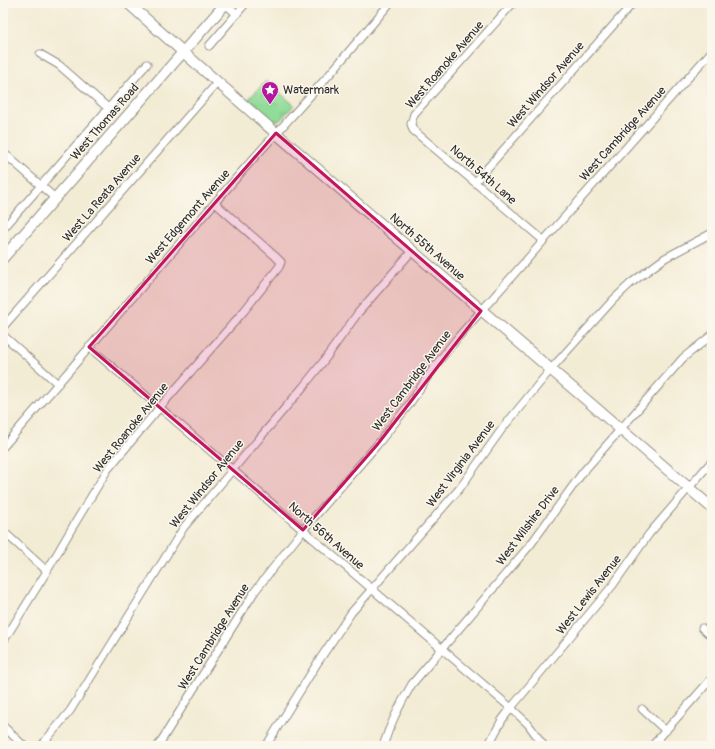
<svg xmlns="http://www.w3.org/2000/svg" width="715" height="749" font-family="Pangolin,sans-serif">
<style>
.park{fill:url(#park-crowns);stroke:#5e8462}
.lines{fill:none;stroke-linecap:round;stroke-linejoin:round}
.street-casing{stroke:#8f8c80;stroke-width:9}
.secondary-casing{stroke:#8f8c80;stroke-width:12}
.street{stroke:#fff;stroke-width:7}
.secondary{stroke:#fff;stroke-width:10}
.marked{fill:#c2185b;fill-opacity:0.2;stroke:#c2185b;stroke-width:3;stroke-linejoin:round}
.labels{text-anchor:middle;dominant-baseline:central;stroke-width:3;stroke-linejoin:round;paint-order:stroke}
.street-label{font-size:12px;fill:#2b2b2b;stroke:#fbf7ec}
.poi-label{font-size:12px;fill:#2b2b2b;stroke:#fbf7ec;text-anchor:start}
</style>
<defs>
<pattern id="park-crowns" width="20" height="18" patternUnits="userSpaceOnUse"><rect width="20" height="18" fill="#91dc98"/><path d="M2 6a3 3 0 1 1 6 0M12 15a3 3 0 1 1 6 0" fill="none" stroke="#7dbd83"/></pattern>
</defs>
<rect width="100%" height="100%" fill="#fbf7ec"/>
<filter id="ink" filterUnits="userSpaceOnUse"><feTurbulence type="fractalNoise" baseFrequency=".025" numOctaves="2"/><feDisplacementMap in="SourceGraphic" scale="8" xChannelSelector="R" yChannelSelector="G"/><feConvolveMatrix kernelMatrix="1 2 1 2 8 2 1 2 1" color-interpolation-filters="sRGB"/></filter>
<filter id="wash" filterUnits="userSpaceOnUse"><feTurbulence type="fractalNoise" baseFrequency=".012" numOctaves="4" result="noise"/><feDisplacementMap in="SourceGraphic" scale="16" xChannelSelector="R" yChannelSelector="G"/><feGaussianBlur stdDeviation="0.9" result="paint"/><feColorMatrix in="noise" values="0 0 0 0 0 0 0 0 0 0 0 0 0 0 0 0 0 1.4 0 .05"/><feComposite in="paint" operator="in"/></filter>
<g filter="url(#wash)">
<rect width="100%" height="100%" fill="#f3ecd5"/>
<path class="park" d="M 266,81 L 294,105 L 279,121 L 271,121 L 248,100 Z"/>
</g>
<g filter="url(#ink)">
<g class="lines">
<defs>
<path id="street" d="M 513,3 L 414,114 L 411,124 L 413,130 L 543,240
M 225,4 L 237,14
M 209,46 L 246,3
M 40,54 L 59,65 L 108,108
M 6,155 L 55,198
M 475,182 L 633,3
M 3,229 L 147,64
M 3,327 L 218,82
M 3,335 L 58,384
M 89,347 L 511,708 L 528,724 L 544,746
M 3,447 L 245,168 L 329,75 L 390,3
M 3,531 L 47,571
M 702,628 L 712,637
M 3,642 L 47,571 L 72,528 L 108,469 L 160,407 L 244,311 L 279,267 L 281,262 L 275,256 L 215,203
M 642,709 L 666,731
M 3,726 L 24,746
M 41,746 L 70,711 L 184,527 L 303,387 L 323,362 L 358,313 L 412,251
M 158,746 L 255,591 L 303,530 L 377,445 L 408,406 L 435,366 L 459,336 L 712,51
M 266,746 L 318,662 L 351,613 L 460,488 L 502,429 L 551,369 L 613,300 L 631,283 L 665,258 L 712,233
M 383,746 C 390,724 400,704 412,684 L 531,544 L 583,472 L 683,358 L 712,335
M 488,746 L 502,720 L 511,708 L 613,585 L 649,534 L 712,461
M 652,746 L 712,678"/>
<path id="secondary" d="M 128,3 C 320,175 517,339 712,508
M 3,258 L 226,3"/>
</defs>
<use href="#street" class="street-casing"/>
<use href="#secondary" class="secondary-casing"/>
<use href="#street" class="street"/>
<use href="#secondary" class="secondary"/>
</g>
</g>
<path class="marked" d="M 276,133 L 481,311 L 377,445 L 303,530 L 89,347 Z"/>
<defs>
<symbol id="sight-pin" viewBox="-11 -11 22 30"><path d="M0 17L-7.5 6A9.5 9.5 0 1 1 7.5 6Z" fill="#b5179e" stroke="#fbf7ec"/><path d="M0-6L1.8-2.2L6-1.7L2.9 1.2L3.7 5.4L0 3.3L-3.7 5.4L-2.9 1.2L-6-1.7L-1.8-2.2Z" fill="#fff"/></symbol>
</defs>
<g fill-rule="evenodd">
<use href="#sight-pin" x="260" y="80" width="20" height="27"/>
</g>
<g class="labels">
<g class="street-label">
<text transform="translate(445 65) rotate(-49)">West Roanoke Avenue</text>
<text transform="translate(546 85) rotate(-49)">West Windsor Avenue</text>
<text transform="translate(105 122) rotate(-49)">West Thomas Road</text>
<text transform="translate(623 134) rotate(-48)">West Cambridge Avenue</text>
<text transform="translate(483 175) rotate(41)">North 54th Lane</text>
<text transform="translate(102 198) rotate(-49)">West La Reata Avenue</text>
<text transform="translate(188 217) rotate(-49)">West Edgemont Avenue</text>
<text transform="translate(427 247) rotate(41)">North 55th Avenue</text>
<text transform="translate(412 381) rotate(-53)">West Cambridge Avenue</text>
<text transform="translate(131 428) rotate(-51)">West Roanoke Avenue</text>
<text transform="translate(461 464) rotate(-53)">West Virginia Avenue</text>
<text transform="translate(207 484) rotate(-51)">West Windsor Avenue</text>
<text transform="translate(528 526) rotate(-53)">West Wilshire Drive</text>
<text transform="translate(326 536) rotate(41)">North 56th Avenue</text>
<text transform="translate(589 595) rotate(-52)">West Lewis Avenue</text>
<text transform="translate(214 637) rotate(-58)">West Cambridge Avenue</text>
</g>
<g class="poi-label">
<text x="283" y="90">Watermark</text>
</g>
</g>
<rect width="715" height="749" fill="none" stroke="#fbf7ec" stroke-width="16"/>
</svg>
